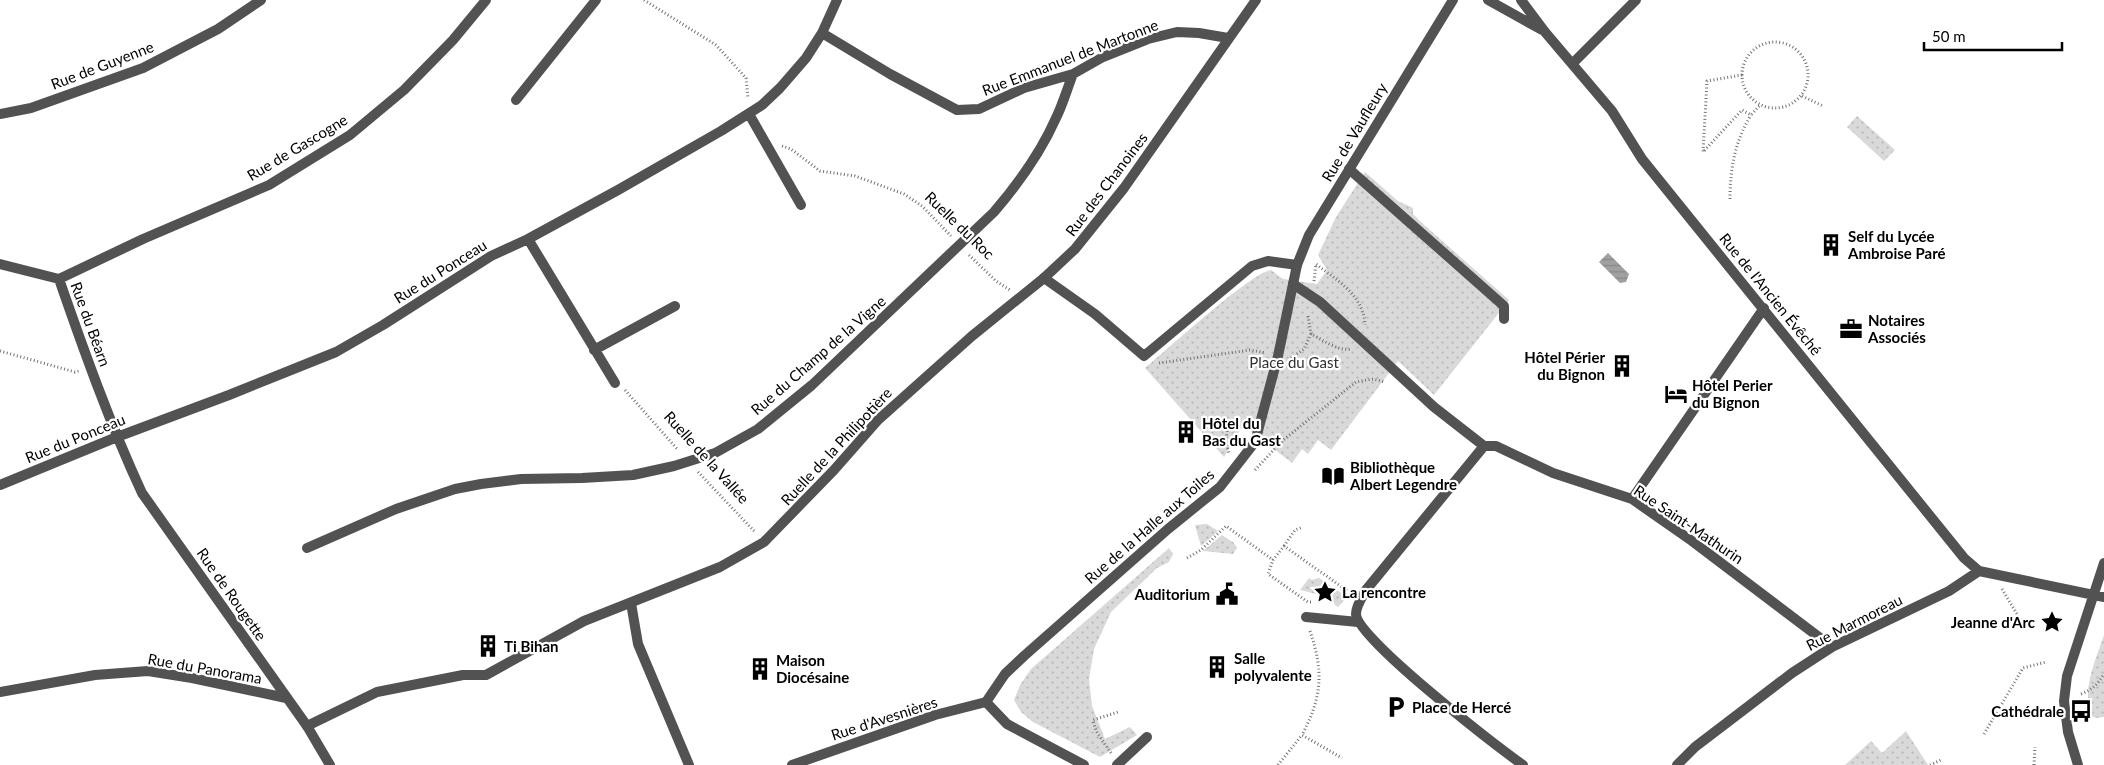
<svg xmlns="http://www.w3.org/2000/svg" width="2104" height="765" font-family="Lato,sans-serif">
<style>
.grass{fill:url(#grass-dots)}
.water{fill:url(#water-rules)}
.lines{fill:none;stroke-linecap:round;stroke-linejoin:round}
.path{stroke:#747474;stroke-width:3;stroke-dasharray:1 2.5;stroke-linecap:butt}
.service{stroke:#525252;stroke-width:10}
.minor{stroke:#525252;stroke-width:10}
.tertiary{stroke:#525252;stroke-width:10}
.labels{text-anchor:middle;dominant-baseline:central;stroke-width:4.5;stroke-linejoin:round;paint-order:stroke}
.street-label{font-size:15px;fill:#000;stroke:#fff}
.poi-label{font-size:15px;font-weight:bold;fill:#000;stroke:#fff;text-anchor:start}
.park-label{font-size:15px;fill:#303030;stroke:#fff}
</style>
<defs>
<pattern id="grass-dots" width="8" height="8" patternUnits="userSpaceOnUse" patternTransform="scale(1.25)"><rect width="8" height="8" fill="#d9d9d9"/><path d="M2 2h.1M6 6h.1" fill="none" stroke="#b8b8b8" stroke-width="1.8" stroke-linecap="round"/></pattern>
<pattern id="water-rules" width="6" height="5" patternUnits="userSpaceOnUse" patternTransform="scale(1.25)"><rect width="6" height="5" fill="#a0a0a0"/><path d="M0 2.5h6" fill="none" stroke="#888"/></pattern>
</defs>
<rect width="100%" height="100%" fill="#fff"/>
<path class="grass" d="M 1857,116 L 1895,150 L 1884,161 L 1847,127 Z
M 1365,172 L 1398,201 L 1413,208 L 1413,214 L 1422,223 L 1509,300 L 1434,395 L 1398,361 L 1331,450 L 1318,440 L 1308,454 L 1302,449 L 1292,463 L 1243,425 L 1224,457 L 1145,368 C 1167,350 1250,273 1271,270 L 1283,279 L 1317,284 L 1327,270 L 1318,255 L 1336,217 Z
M 1207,524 L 1218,531 L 1201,546 L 1195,525 Z
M 1222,535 L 1234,543 L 1237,548 L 1233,554 L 1203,551 Z
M 1169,548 L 1173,554 L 1169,562 L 1157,568 L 1111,612 L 1094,649 L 1089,679 L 1092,706 L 1105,739 L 1130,727 L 1137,735 L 1100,757 L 1033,722 L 1021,712 L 1014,700 L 1020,685 L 1031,669 Z
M 1309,578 L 1312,580 L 1319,578 L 1347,597 L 1338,607 L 1321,595 L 1300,590 Z
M 2104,635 L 2104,717 L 2096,718 L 2091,716 C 2082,688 2095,662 2104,635 Z
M 1906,731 L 1928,765 L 1845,765 L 1871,741 L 1882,753 Z"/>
<path class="water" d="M 1608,253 L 1629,274 L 1626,282 L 1620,283 L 1599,262 Z"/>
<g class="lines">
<path class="path" d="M 644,0 L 716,45 L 746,78 L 748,98
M1742 75a33 33 0 1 1 66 0a33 33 0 1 1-66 0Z
M 1742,75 L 1707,81 L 1703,152 L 1742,110 L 1751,115 L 1760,105
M 1802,96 L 1823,106
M 782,146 L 791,149 L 820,171 L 855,176 L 904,194 L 922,206 L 951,236
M 1730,199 C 1730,169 1735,141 1751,115
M 969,255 L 996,281 L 1010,290
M 1314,281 L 1316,264 C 1338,281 1364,296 1365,325
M 1308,316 L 1311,334
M 0,351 L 75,372 L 79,371
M 1291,358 L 1304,349 L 1311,334 C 1323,340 1339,352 1352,349
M 1159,363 L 1250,350 L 1266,353
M 625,390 L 678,450
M 1222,426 L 1227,431 L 1226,443 L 1229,453
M 1255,470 L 1282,441 L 1356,382 L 1373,379 L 1385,382
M 698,472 L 755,532
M 1284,546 L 1295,530 L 1303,527
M 1187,558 L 1201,550 L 1226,526 L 1273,560
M 2002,589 L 2020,619 L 2032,624
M 1311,602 L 1308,602 L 1268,574 L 1273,560 L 1284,546 L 1349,592
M 1310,631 C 1324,672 1322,697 1302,735 L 1342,758
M 2081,694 C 2092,690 2098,684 2104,674
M 1984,734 L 2023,668 L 2046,662
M 1111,753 L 1096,731 L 1093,720 L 1118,712
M 1278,765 L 1302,735
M 1930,765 L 1941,760
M 2034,765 L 2035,747"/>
<path class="service" d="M 1573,63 L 1636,0
M 516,100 L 596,0
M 1349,169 L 1504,306 L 1504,319
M 1306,617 L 1358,622
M 307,726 L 377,692 L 463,675 L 486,675 L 584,621 L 720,567 L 764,542 L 834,470 L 878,420 L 972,336 L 1044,278
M 1117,765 L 1147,737"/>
<path class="minor" d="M 1256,0 L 1124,188 L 1075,249 L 1044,278 L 1095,314 L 1144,356 L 1252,266 L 1268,261 L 1297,265
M 1488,0 L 1542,30
M 1521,0 L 1545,32 L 1612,111 L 1642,159 L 1964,558 L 1979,571 L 2104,597
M 822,33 L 890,74 L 957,110 L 979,109 L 1024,88 L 1073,74 L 1103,57 L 1148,39 L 1177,32 L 1199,33 L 1228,38
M 0,114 L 31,108 L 143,68 L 218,29 L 261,0
M 749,114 L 801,205
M 528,239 L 615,383
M 0,264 L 59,279 C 84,351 110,424 142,493 L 307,726 L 330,765
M 59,279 L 143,239 L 269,185 L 350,135 L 404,90 L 453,40 L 486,0
M 1293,284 L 1320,302 L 1434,407 L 1484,446
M 594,350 L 675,306
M 1484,446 L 1366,590 C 1362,597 1356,606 1356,614 C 1356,638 1498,747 1523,765
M 1484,446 L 1496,446 L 1553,473 L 1632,499 L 1692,541 L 1832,647
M 0,485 L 117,437 L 229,395 L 336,352 L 383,325 L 491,256 L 528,239 L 618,190 L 721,131 L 762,105 L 780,88 L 806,58 L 822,33 L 837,0
M 1632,499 L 1764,308
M 307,548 L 396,509 L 455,489 L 481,484 L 521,479 L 582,478 L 633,475 L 674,466 L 715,453 L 758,429 L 812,385 L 994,212 C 1018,184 1041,152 1056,118 C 1063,104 1067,89 1073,74
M 631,603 L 638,644 L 689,765
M 0,692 L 95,675 L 148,671 L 192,678 L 286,698
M 986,702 L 1007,724 L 1084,765
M 1677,765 L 1695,747 L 1792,673 L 1832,647 L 1949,591 L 1979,571
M 2078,765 L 2068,732 L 2064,701 L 2067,676 L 2104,563"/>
<path class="tertiary" d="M 792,765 L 935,715 L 986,702 L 1005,674 L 1024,656 L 1168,529 L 1220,487 L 1255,442 L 1278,356 L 1297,265 L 1309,235 L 1453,0"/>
</g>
<defs>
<symbol id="building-bare" viewBox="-9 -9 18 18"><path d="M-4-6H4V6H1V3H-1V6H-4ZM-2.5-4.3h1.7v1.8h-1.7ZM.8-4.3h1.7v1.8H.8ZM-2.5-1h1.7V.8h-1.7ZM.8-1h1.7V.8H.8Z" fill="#000" stroke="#fff" stroke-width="2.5" paint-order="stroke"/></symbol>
<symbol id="office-bare" viewBox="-9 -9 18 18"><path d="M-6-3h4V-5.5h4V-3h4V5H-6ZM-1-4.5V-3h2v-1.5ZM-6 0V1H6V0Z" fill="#000" stroke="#fff" stroke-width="2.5" paint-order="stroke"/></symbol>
<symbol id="hotel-bare" viewBox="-9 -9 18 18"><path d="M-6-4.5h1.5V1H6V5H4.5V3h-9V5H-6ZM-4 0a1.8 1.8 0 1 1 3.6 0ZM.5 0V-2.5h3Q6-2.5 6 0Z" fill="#000" stroke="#fff" stroke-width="2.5" paint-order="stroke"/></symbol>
<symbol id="library-bare" viewBox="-9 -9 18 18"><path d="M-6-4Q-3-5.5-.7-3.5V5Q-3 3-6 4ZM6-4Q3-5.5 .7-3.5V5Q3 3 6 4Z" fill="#000" stroke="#fff" stroke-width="2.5" paint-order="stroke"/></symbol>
<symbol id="sight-bare" viewBox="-9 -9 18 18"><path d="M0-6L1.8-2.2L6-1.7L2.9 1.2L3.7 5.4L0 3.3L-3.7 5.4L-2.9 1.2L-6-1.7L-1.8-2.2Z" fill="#000" stroke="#fff" stroke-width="2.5" paint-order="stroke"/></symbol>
<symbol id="civic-bare" viewBox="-9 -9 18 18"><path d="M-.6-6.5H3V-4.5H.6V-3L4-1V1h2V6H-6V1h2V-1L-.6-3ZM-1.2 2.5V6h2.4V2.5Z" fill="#000" stroke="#fff" stroke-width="2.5" paint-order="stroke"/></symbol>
<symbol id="parking-bare" viewBox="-9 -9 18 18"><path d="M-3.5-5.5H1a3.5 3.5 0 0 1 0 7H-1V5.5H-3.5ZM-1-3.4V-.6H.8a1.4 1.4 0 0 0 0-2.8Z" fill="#000" stroke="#fff" stroke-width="2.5" paint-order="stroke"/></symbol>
<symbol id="bus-bare" viewBox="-9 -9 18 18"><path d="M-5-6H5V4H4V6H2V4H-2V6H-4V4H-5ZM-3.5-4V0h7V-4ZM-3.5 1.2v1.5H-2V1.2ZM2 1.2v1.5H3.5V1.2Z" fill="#000" stroke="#fff" stroke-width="2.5" paint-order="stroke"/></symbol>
</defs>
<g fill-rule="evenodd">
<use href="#building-bare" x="1815" y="229" width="32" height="32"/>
<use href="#office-bare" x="1835" y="313" width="32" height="32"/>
<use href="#building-bare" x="1606" y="350" width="32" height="32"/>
<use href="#hotel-bare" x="1660" y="378" width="32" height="32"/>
<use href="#building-bare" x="1170" y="416" width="32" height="32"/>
<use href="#library-bare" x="1317" y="460" width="32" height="32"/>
<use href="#sight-bare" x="1309" y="576" width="32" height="32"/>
<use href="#civic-bare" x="1211" y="578" width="32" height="32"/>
<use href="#sight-bare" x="2036" y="606" width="32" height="32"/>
<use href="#building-bare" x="472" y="630" width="32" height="32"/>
<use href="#building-bare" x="1201" y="651" width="32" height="32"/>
<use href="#building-bare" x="744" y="653" width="32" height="32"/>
<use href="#parking-bare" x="1380" y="691" width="32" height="32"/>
<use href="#bus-bare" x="2065" y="695" width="32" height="32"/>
</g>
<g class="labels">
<g class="street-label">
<text transform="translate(1070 57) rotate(-21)">Rue Emmanuel de Martonne</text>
<text transform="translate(102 65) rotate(-21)">Rue de Guyenne</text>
<text transform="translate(1354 132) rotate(-59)">Rue de Vaufleury</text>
<text transform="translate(297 147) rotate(-31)">Rue de Gascogne</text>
<text transform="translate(1106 184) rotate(-53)">Rue des Chanoines</text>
<text transform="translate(960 225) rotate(44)">Ruelle du Roc</text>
<text transform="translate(440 271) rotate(-32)">Rue du Ponceau</text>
<text transform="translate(1771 294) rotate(51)">Rue de l'Ancien Évêché</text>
<text transform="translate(91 324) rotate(70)">Rue du Béarn</text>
<text transform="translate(818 355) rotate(-41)">Rue du Champ de la Vigne</text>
<text transform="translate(75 438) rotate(-22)">Rue du Ponceau</text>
<text transform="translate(836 446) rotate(-47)">Ruelle de la Philipotière</text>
<text transform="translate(707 457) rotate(48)">Ruelle de la Vallée</text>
<text transform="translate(1689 524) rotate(34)">Rue Saint-Mathurin</text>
<text transform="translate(1149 526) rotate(-41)">Rue de la Halle aux Toiles</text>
<text transform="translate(232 594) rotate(55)">Rue de Rougette</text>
<text transform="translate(1854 622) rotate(-27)">Rue Marmoreau</text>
<text transform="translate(205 668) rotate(10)">Rue du Panorama</text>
<text transform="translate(884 718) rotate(-18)">Rue d'Avesnières</text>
</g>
<g class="poi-label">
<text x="1848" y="236">Self du Lycée<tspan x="1848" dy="17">Ambroise Paré</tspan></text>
<text x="1868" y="320">Notaires<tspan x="1868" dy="17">Associés</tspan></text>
<text x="1605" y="357" text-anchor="end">Hôtel Périer<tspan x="1605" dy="17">du Bignon</tspan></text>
<text x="1692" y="385">Hôtel Perier<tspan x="1692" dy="17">du Bignon</tspan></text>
<text x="1202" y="423">Hôtel du<tspan x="1202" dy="17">Bas du Gast</tspan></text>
<text x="1350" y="467">Bibliothèque<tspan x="1350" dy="17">Albert Legendre</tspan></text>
<text x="1342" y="592">La rencontre</text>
<text x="1210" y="594" text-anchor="end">Auditorium</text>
<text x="2035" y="622" text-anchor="end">Jeanne d'Arc</text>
<text x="504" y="646">Ti Bihan</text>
<text x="1234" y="658">Salle<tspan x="1234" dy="17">polyvalente</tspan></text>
<text x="776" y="660">Maison<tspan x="776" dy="17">Diocésaine</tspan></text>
<text x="1412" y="707">Place de Hercé</text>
<text x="2064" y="711" text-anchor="end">Cathédrale</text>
</g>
<g class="park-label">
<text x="1294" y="362">Place du Gast</text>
</g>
</g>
<path d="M1924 42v8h138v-8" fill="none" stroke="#000000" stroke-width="2.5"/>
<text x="1932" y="42" font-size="15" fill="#000000" stroke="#ffffff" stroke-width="4" paint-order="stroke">50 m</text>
</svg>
